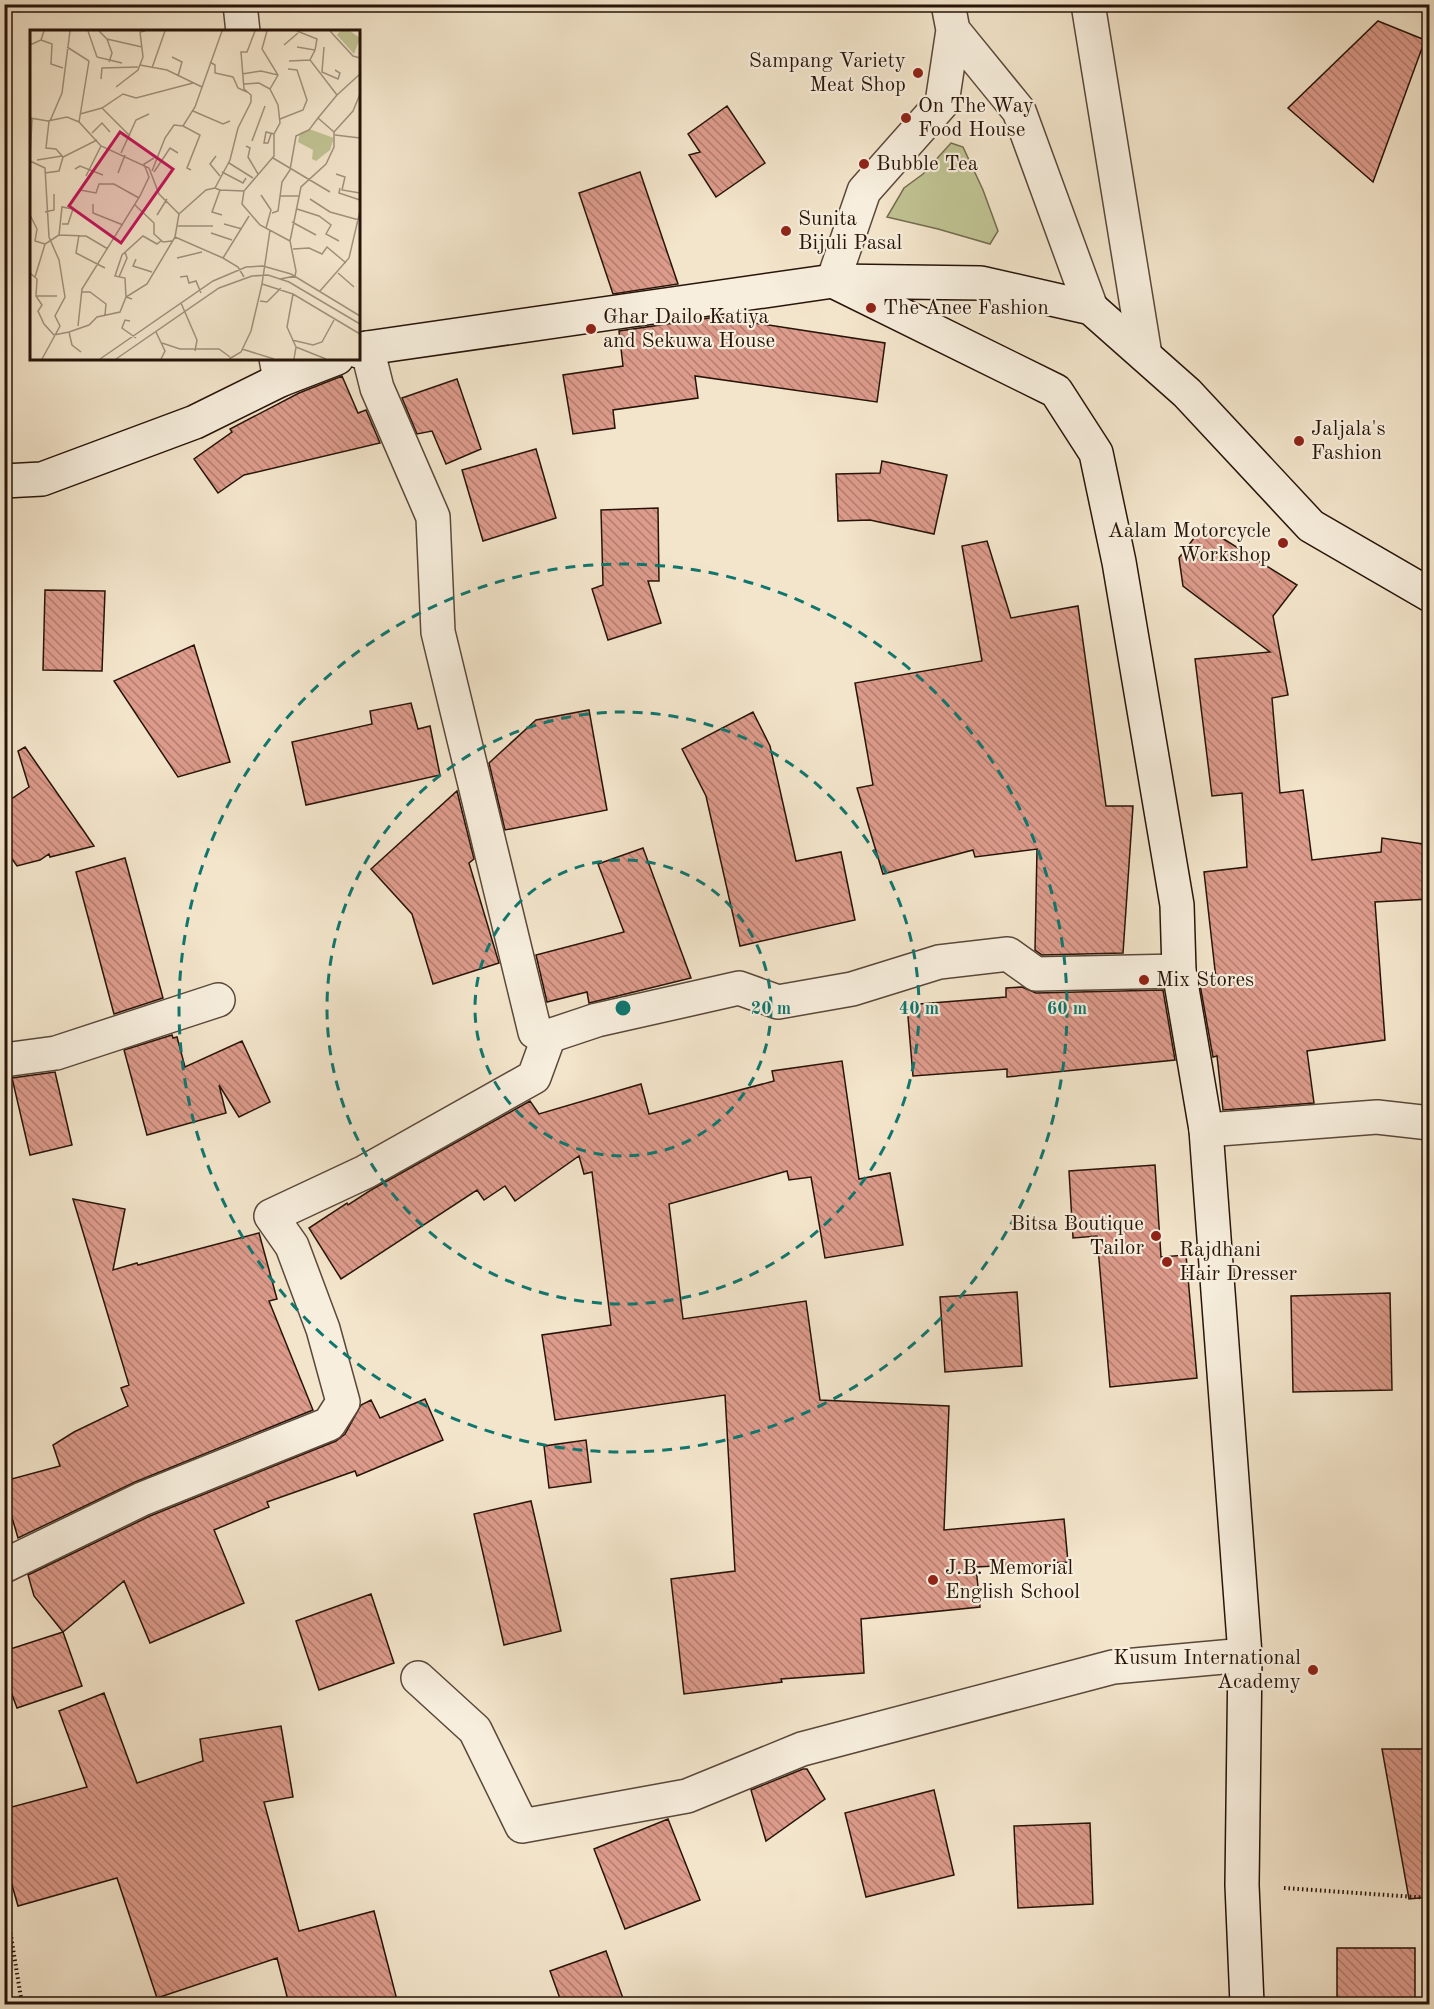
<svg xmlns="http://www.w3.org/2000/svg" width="1434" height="2009" font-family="'Old Standard TT',serif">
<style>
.park{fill:#c0c393;stroke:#746c4e;stroke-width:1.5}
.building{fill:url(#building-back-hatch);stroke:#271409;stroke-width:1.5}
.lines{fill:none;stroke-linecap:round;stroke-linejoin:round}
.street-casing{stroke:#5a483a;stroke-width:36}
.secondary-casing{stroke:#271409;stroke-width:36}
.path{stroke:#271409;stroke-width:4;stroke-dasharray:1.5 3;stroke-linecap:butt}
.street{stroke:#f7eedd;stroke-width:33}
.secondary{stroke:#f7eedd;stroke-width:33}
.ring{fill:none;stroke:#0f766e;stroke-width:3;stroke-dasharray:10 8}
.poi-dot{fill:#8f2418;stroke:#f7eedd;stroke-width:2}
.labels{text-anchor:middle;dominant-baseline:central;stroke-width:4.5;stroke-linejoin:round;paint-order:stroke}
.poi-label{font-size:21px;fill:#271409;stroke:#f7eedd;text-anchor:start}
.inset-road{fill:none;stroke:#a1917d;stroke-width:1.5}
.view{fill:#c2185b;fill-opacity:0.15;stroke:#c2185b;stroke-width:3}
.inset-edge{fill:none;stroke:#271409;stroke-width:3}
.centre{fill:#0f766e;stroke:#f7eedd;stroke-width:3}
.ring-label{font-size:18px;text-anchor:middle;font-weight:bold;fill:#0f766e;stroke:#f7eedd;stroke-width:4.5;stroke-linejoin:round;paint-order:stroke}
</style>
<defs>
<pattern id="building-back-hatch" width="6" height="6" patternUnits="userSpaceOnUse" patternTransform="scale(1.5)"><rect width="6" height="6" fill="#dd9b8b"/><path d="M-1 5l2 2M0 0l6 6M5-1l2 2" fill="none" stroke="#b37d70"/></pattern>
</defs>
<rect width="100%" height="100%" fill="#f3e5cb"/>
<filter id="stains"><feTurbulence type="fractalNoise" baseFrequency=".00333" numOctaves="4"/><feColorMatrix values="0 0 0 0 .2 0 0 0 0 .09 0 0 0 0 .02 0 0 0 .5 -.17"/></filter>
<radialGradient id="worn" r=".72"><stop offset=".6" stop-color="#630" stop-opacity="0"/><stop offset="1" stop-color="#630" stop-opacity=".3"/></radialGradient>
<path class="park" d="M 951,143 L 963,147 L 983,190 L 998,231 L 990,244 L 938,229 L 887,217 L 904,188 L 923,174 Z"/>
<path class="building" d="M 1378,21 L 1425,40 L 1373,182 L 1288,108 Z
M 727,106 L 765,163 L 716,197 L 689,155 L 700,152 L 688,134 Z
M 640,172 L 678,284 L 613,294 L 579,193 Z
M 716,317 L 885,343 L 877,402 L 695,376 L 698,398 L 613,410 L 615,428 L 573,434 L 563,375 L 623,366 L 619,331 Z
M 342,376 L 358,413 L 366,410 L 380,443 L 244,475 L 218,493 L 194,459 L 232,432 L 230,429 L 299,393 Z
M 457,379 L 481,449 L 446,464 L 432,431 L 417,434 L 402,398 Z
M 536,449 L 556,518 L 483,541 L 462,470 Z
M 882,461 L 947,475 L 934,534 L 870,520 L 838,521 L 836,474 L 880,473 Z
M 658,508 L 659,581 L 648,581 L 661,623 L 608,640 L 592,589 L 603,585 L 601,510 Z
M 1203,526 L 1297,585 L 1273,616 L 1288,695 L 1272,698 L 1280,793 L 1303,790 L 1312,860 L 1381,852 L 1382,838 L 1430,845 L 1430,899 L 1375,902 L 1385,1040 L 1307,1051 L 1314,1103 L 1223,1110 L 1217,1056 L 1213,1057 L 1199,979 L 1216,979 L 1204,872 L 1247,867 L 1242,793 L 1212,796 L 1195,659 L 1270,652 L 1183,586 L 1179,558 Z
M 987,541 L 1011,618 L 1078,606 L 1106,806 L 1133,806 L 1123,953 L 1042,955 L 1035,950 L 1037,849 L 975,857 L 973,850 L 883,874 L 857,788 L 873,785 L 855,683 L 982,661 L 962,546 Z
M 45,590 L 105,591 L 102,671 L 43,670 Z
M 194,645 L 230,762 L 178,777 L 114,681 Z
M 411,703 L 418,729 L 430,726 L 440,775 L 306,805 L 292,742 L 372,724 L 370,711 Z
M 589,710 L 607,810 L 505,830 L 489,763 L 536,720 Z
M 753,712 L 770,746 L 796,861 L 841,852 L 855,920 L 740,946 L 706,796 L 682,749 Z
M 25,747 L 83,830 L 94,846 L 50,857 L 49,854 L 40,860 L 17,866 L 4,848 L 4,804 L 29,787 L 18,751 Z
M 457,791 L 474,859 L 469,863 L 499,963 L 433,984 L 412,914 L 371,869 Z
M 643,848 L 691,978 L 589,1003 L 587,992 L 547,1002 L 536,955 L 624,932 L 598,864 Z
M 125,858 L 163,998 L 114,1014 L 76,872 Z
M 1022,987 L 1036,993 L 1163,990 L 1175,1060 L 1007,1077 L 1007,1069 L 913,1076 L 907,1005 L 1006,997 L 1006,988 Z
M 172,1035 L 173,1038 L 177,1037 L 185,1067 L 242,1041 L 270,1102 L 239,1117 L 219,1085 L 226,1113 L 147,1135 L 124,1050 Z
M 842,1061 L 859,1179 L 890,1173 L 903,1245 L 825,1258 L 811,1177 L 789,1180 L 787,1171 L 669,1204 L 683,1319 L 806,1301 L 820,1400 L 949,1406 L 944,1530 L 1064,1519 L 1068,1562 L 976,1567 L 980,1607 L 861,1619 L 864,1673 L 781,1679 L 782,1682 L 684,1694 L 671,1579 L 735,1571 L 725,1395 L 555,1420 L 542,1335 L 611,1325 L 592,1172 L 584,1174 L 579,1156 L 515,1201 L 505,1186 L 484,1200 L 477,1190 L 341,1279 L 309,1228 L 347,1203 L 348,1205 L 371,1190 L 530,1101 L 539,1114 L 641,1084 L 649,1114 L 774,1081 L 772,1071 Z
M 55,1072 L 72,1145 L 30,1155 L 12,1078 Z
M 1155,1165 L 1161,1257 L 1186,1255 L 1197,1378 L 1110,1387 L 1097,1236 L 1073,1238 L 1069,1171 Z
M 73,1199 L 125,1209 L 113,1270 L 137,1263 L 138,1265 L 259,1233 L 277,1299 L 269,1301 L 313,1410 L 135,1482 L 18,1538 L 4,1490 L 4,1481 L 60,1466 L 53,1445 L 74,1432 L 128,1406 L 121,1388 L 129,1385 Z
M 1017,1292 L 1022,1366 L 945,1372 L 940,1297 Z
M 1390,1293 L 1392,1390 L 1293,1392 L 1291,1296 Z
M 425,1399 L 443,1440 L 357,1476 L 355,1471 L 267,1502 L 269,1507 L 214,1530 L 244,1603 L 150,1643 L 124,1581 L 63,1632 L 34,1596 L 28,1575 L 150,1516 L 336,1441 L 345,1434 L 361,1405 L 371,1400 L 380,1418 Z
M 586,1440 L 591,1482 L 549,1488 L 544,1446 Z
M 531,1501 L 561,1631 L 504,1645 L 474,1514 Z
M 371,1594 L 394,1663 L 319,1690 L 296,1621 Z
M 63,1632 L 82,1686 L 17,1708 L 4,1673 L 4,1651 Z
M 104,1693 L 137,1783 L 203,1761 L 200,1739 L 281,1726 L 293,1797 L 264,1802 L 299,1931 L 374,1911 L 398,2004 L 289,2004 L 277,1958 L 157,1998 L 117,1878 L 18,1906 L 4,1857 L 4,1809 L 87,1787 L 59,1711 Z
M 1382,1749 L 1430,1749 L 1430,1897 L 1409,1899 Z
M 803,1769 L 807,1769 L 825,1799 L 766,1841 L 751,1790 Z
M 934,1790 L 954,1875 L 866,1897 L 845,1813 Z
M 668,1819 L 700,1900 L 625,1929 L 594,1849 Z
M 1090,1823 L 1093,1904 L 1018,1908 L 1014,1826 Z
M 1337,1948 L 1415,1948 L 1415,2004 L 1337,2004 Z
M 606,1951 L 625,2004 L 562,2004 L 550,1971 Z"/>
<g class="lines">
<defs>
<path id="street" d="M 240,4 L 243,32
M 948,4 L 953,30 L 1019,111 L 1091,308
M 1088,4 L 1145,355
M 833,281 L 864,191 L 942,103 L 953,30
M 367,348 L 377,388 L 433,517 L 438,632 L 535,1032 L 548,1040
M 276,358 L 280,380
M 4,1060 L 56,1053 L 218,1000
M 1206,1130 L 1377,1117 L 1430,1123
M 4,1566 L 142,1499 L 329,1424 L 343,1402 L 323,1329 L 292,1246 L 271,1216 L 365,1172 L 534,1077 L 549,1036 L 597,1020 L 739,988 L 778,1002 L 852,989 L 939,962 L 1008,954 L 1036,974 L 1179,971
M 418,1678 L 475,1730 L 522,1826 L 687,1796 L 802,1749 L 1113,1667 L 1245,1655"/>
<path id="secondary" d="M 833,281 L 1056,391 L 1096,453 L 1119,562 L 1177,905 L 1179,971 L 1206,1130 L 1245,1655 L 1242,1885 L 1247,2004
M 358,351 L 367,348 L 833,281 L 981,283 L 1091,308 L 1187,393 L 1311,526 L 1430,595
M 4,481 L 42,479 L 195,422 L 280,380 L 337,358"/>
</defs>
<use href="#street" class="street-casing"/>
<use href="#secondary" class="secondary-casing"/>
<path class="path" d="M 1284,1888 L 1430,1898
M 4,1893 L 22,2004"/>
<use href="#street" class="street"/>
<use href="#secondary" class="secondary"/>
</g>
<g class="ring">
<circle cx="623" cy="1008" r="148"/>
<circle cx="623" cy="1008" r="296"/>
<circle cx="623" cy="1008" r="444"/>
</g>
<g class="poi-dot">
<circle cx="918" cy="73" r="6"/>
<circle cx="906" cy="118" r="6"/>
<circle cx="864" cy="164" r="6"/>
<circle cx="786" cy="231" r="6"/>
<circle cx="871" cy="308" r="6"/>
<circle cx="591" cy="329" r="6"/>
<circle cx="1299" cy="441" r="6"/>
<circle cx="1283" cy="543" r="6"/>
<circle cx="1144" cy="980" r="6"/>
<circle cx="1156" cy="1236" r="6"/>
<circle cx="1167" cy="1262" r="6"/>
<circle cx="933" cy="1580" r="6"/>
<circle cx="1313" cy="1670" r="6"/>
</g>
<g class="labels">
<g class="poi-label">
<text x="906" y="61" text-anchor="end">Sampang Variety<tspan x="906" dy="24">Meat Shop</tspan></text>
<text x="918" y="106">On The Way<tspan x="918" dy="24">Food House</tspan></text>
<text x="876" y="164">Bubble Tea</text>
<text x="798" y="219">Sunita<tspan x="798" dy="24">Bijuli Pasal</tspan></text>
<text x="883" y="308">The Anee Fashion</text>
<text x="603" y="317">Ghar Dailo Katiya<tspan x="603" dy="24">and Sekuwa House</tspan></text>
<text x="1311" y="429">Jaljala's<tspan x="1311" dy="24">Fashion</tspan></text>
<text x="1271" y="531" text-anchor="end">Aalam Motorcycle<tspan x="1271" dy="24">Workshop</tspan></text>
<text x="1156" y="980">Mix Stores</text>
<text x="1144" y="1224" text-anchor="end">Bitsa Boutique<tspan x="1144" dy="24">Tailor</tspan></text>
<text x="1179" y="1250">Rajdhani<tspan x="1179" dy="24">Hair Dresser</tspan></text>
<text x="945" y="1568">J.B. Memorial<tspan x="945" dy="24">English School</tspan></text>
<text x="1301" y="1658" text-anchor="end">Kusum International<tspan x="1301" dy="24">Academy</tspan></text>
</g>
</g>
<g transform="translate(30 30)">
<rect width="330" height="330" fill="#f3e5cb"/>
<path d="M 279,99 L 304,108 L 300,120 L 286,131 L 282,129 L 283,120 L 268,112 L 270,103 Z" fill="#c0c393"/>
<path d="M 310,1 L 320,1 L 330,8 L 324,24 L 307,5 Z" fill="#c0c393"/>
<path class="inset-road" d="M 58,1 L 67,27M 69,1 L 77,9 L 112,17M 237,1 L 232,19 L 248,45 L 240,59 L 248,75 L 250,93 L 244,104 L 244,126 L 214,161 L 212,174 L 230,195 L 260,211M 267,1 L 287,9 L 285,20M 300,1 L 323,26 L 330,28M 77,9 L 82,23 L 79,32M 11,10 L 22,14 L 21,34 L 33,38M 0,15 L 11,10 L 14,1M 254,15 L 268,3M 37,17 L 59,31M 267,17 L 285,20 L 280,30 L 307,65 L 288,88 L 304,102M 294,17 L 292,42 L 308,49 L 310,43 L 305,40M 67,27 L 92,33M 142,27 L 152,32 L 148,46M 259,31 L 280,30M 180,32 L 185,35 L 185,43 L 203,47 L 208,58 L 217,62M 110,35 L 137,40 L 172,57M 122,38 L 135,1M 212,44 L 231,41 L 248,45M 71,49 L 72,38 L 108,37M 214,54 L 229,53 L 240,59M 86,57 L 108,40 L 113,27 L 110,2 L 115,1M 307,65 L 330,44M 72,78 L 100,106M 163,81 L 193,94 L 200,91M 50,84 L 72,78 L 93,64 L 106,68 L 163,53M 0,88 L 18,91 L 37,87 L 49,92 L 71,116 L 119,138 L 129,164 L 149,184 L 145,207 L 193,228 L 208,237 L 214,247M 250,89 L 273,80 L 277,70 L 267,40 L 258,39M 19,91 L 16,118 L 26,119 L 33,127M 20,91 L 32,63 L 40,1M 49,92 L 59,31M 153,96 L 170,105 L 157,138 L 161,140M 62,103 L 72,93 L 80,102M 241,104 L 238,113 L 234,113 L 236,102 L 244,104M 305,105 L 330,108M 222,111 L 235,76M 216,116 L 220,118 L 218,127 L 228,144M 91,123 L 106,90 L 119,84M 186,126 L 180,134 L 190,146M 0,128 L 2,89M 243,128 L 300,162M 7,130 L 32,126M 0,131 L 15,138 L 19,207 L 29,230 L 35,267 L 25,286 L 30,296 L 12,329M 199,133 L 223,148M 45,139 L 50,136 L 73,145M 122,141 L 135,108 L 144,95 L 153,96 L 165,77 L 192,1M 124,142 L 140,118 L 148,123M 192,142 L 213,153 L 216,148M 15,143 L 29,141 L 33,127 L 67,110M 88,143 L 95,125M 306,144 L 315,147 L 312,160 L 330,163M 56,146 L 71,116M 185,158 L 200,130 L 208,98 L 221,72 L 221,65 L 214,59 L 211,22 L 217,22 L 225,1M 185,158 L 190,160 L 182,182 L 192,185M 310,158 L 309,163 L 330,170M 50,160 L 66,163 L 69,154 L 84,154 L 109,168M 190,160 L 214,161M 231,165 L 241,180 L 236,198M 250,166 L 269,166M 280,169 L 300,182 L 329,190M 63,174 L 63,183 L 93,195M 105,175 L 124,193 L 124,204 L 133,212 L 142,211M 267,179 L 289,186 L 301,195 L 296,204 L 309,211M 15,182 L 24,180 L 24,164M 242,183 L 248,181 L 252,152 L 260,140 L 266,106 L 279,100 L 288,88M 149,184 L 176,160 L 185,158M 0,185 L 7,199 L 5,211 L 15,214M 127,185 L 137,169M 262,192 L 286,205M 194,194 L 212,199M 148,196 L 183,196M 240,200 L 232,254 L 263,264 L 330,304M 181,203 L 202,210M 29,205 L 56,206 L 78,219M 49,205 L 46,223 L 75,238M 263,219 L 279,218 L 292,224 L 297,217 L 316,233M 147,228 L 172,222M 193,228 L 219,186M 106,229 L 103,236 L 122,242M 0,243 L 7,249 L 6,266 L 12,275 L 8,281 L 14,294 L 24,305 L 39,302 L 59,295 L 67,287 L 90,282 L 96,267 L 117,254 L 145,207M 308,243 L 324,257M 5,247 L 15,214 L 29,205 L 32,177 L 43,179 L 38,194 L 32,194M 89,247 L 97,228 L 95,222M 150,247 L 157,246 L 159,253 L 166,251 L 171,263M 250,249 L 265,246 L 266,241 L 260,211 L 271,157 L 296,134 L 304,117 L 304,102 L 323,81 L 330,64M 290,261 L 319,228 L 330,181M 51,262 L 60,262 L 76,274 L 75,285M 263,264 L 257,297 L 266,317 L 264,329M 6,266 L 27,266M 102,269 L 96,267 L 95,248 L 85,246 L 92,225 L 113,206 L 127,214 L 132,210M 230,271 L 237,272 L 251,258M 151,273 L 167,310 L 165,321M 100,291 L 95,290 L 92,298 L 106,308M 48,296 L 52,259 L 110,166 L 119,147 L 114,134 L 124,128M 39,302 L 42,315 L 51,322M 126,302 L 135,321 L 131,329M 262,310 L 283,315 L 292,312 L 304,290M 132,313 L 150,319 L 189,319 L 200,327M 266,317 L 296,329M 212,319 L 244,329M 70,329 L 183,251 L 216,237 L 233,236 L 261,244 L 330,286M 86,329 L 189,258 L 222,246 L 238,245 L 259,252 L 330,294M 199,329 L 211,322 L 221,301 L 232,254"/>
<path class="view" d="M 90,102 L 143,139 L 91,213 L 39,176 Z"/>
<rect width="330" height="330" class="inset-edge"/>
</g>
<circle cx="623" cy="1008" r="9" class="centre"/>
<g class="ring-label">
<text x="771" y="1014">20 m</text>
<text x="919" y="1014">40 m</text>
<text x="1067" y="1014">60 m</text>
</g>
<rect width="1434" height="2009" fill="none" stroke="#f3e5cb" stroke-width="24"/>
<rect x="6" y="6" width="1422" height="1997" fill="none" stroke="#271409" stroke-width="3"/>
<rect x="12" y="12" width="1410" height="1985" fill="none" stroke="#271409" stroke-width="1.5"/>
<rect width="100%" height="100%" filter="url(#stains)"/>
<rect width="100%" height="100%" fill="url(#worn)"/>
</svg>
